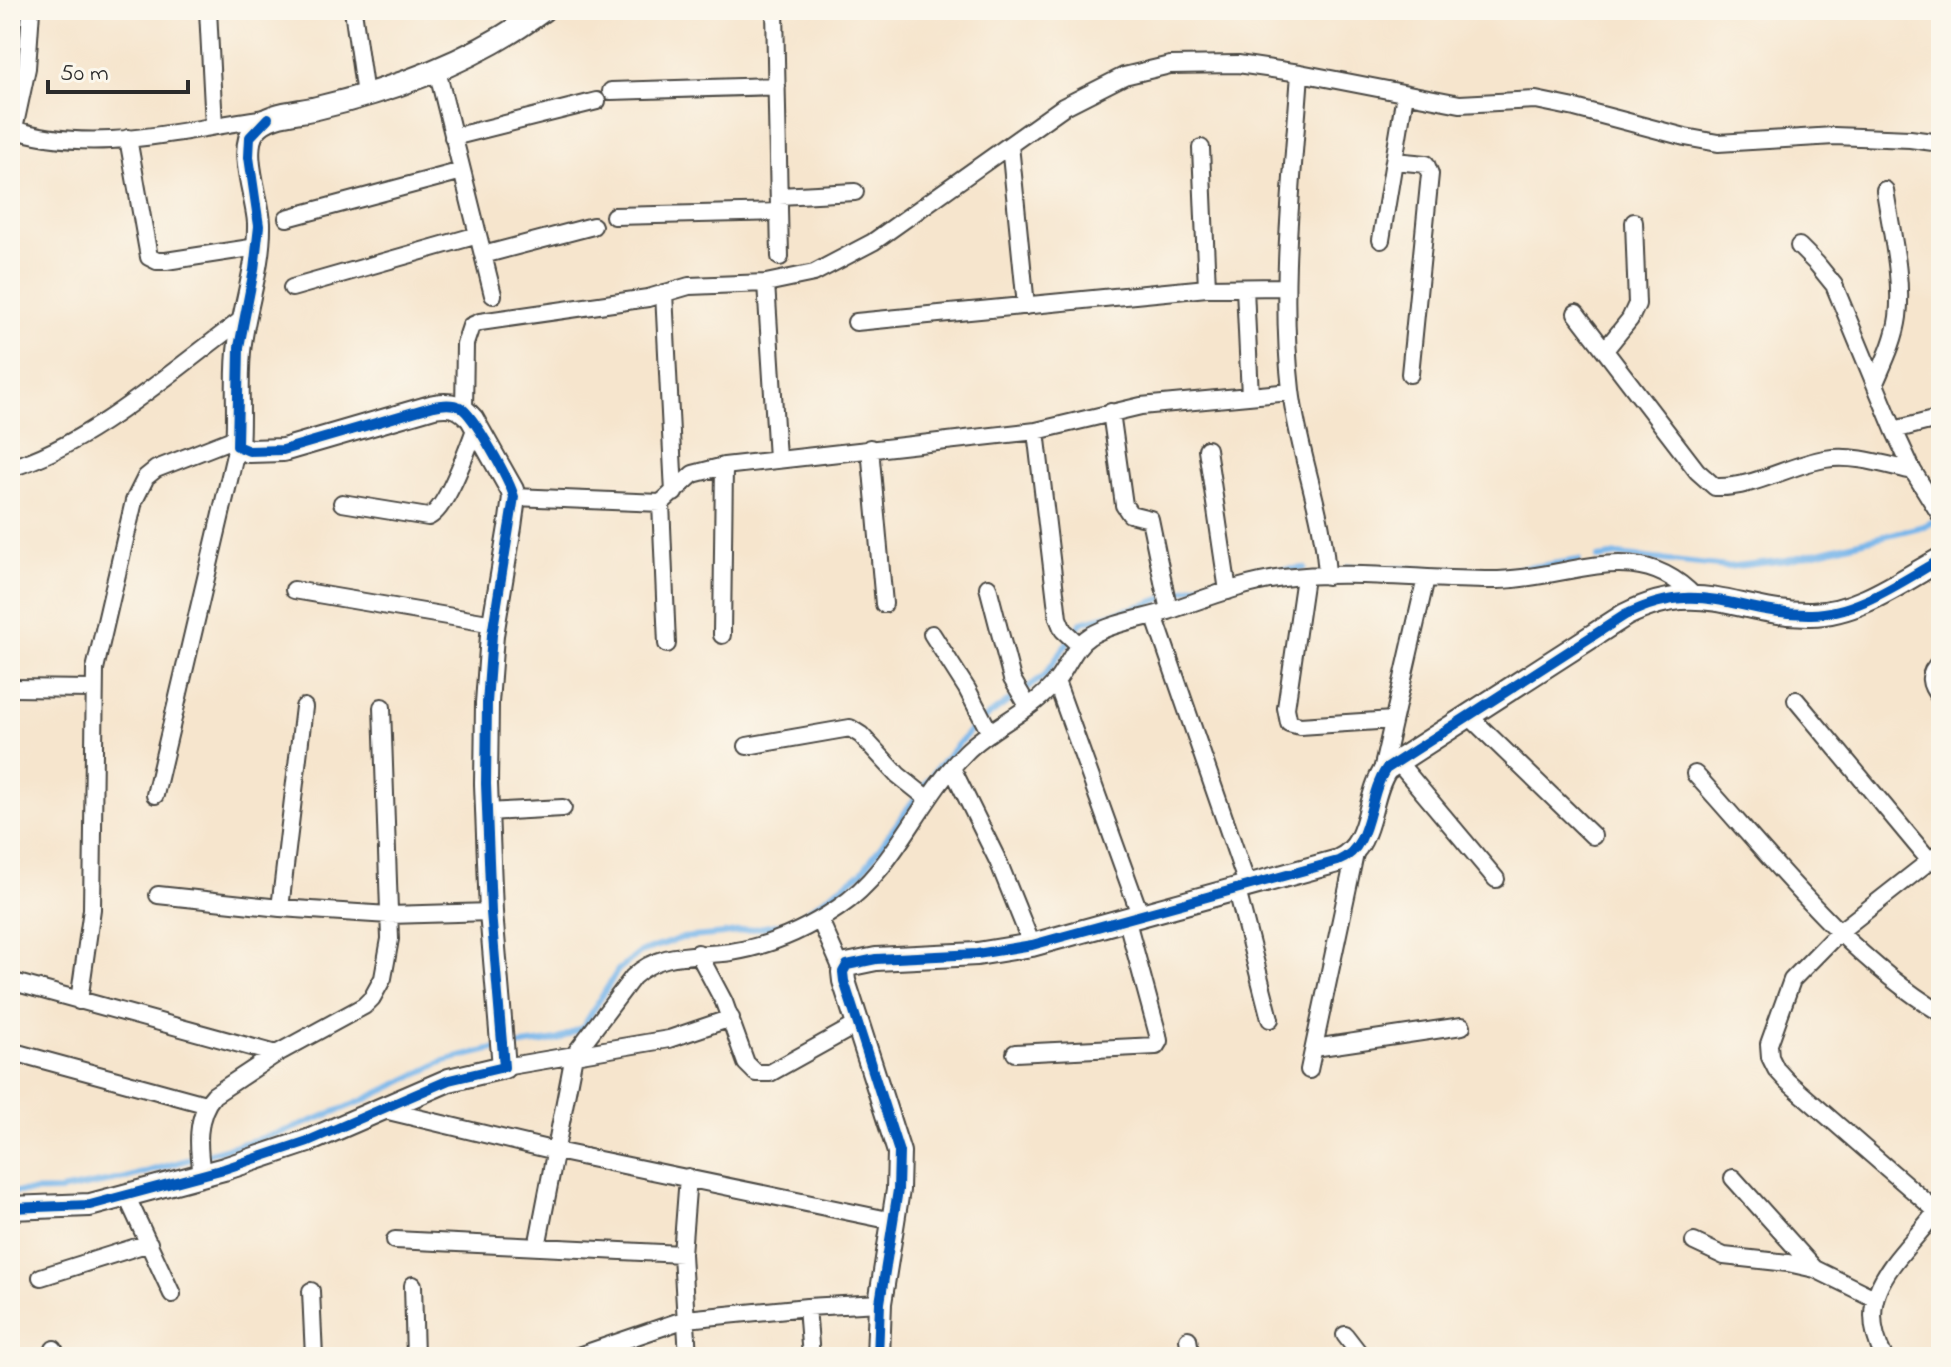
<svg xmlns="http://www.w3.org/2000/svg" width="1951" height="1367" font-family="'Indie Flower',sans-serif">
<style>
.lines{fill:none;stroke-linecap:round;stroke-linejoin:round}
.stream{stroke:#77b5ea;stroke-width:6}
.street-casing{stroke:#494743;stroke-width:20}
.secondary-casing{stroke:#494743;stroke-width:26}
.street{stroke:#fff;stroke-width:16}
.secondary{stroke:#fff;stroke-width:22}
.cycleway-casing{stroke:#fbf7ec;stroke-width:15}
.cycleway{stroke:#0057b8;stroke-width:10}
</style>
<rect width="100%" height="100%" fill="#fbf7ec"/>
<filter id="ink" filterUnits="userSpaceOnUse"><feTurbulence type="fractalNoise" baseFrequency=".0125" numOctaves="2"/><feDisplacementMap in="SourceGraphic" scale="16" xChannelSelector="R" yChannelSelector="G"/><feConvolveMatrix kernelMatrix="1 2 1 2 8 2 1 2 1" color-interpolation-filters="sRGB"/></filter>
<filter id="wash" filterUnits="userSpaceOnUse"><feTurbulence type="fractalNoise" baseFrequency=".006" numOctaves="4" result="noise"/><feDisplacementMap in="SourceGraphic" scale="32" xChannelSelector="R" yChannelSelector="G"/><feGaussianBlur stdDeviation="1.8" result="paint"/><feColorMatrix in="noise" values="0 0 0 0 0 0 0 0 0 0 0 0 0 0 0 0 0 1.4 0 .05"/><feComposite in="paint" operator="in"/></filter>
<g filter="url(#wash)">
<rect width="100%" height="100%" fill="#f6e5cd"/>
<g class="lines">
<path class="stream" d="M 1598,558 L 1618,555 L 1727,567 L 1787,560 L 1924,526 L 1940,518
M 1348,567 L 1505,571 L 1579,560
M 10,1192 L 60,1191 L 126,1178 L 289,1130 L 362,1101 L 444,1061 L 494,1049 L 557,1040 L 583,1027 L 618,970 L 641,952 L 682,938 L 724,934 L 792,922 L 862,872 L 937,768 L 974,726 L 1044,676 L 1082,622 L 1147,604 L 1226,575 L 1304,568"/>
</g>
</g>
<g filter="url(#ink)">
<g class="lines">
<defs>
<path id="street" d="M 208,10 L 214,126
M 353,10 L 365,95
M 775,10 L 780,257
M 437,70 L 493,295
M 1300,73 C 1293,178 1279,285 1291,390 C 1298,453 1324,513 1327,576
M 611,91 L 777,86
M 10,128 C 92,156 182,130 266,118
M 14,129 L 27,68 L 31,10
M 453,137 L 597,101
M 128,138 L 149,257 L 157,261 L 166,261 L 257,247
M 1010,145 L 1026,306
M 1201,148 L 1207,288
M 1394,161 L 1426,164 L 1430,174 L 1410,374
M 779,196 L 855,192
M 614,216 L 779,212
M 287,218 L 462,171
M 1381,240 L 1405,94
M 1799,246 L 1817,264 L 1834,285 L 1894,430 L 1913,471 L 1941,516
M 483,255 L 593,226
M 766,283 L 777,458
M 292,288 L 478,235
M 1245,288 L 1250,396
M 664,293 L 674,493
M 1576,313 L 1697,471 L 1715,487 C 1752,489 1789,465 1825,459 C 1854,454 1886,465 1913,471
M 856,322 L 1207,288 L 1286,287
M 1605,350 L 1630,319 L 1637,304 L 1634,222
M 1875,383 C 1884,362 1895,340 1898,317 C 1903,276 1891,231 1885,190
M 464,411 L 465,344 L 471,326 L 480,322 L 648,298 L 689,286 L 766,283 L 814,273 L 873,242 L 1063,107 L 1124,76 L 1170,65 L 1238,64 L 1300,73 L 1460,104 L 1536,100 L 1575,108 L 1685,137 L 1718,143 L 1834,136 L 1910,139 L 1941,143
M 1111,412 L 1124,505 L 1130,514 L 1150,519 L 1169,611
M 1894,430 L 1941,418
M 1036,431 L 1058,618 L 1063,630 L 1079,645
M 870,448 L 884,604
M 1207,449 L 1228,591
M 10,468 C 91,445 175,368 244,318
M 514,497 L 661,503 L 693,474 L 724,466 L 1036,431 L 1141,406 L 1291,392
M 342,503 L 428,517 C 447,510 468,447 476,427
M 661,503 L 667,644
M 1305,577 L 1286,708 L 1289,723 L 1300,726 L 1393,720
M 988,587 L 1012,679 L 1028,706
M 294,590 L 494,624
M 1154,615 L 1248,887
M 932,634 L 967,689 L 990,733
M 722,635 L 724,466
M 1941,661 C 1926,674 1929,685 1941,699
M 1056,681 L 1141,917
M 10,688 L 93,689
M 1796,700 L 1930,861
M 1469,716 L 1593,836
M 747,746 L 850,728 L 861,735 L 898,775 L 928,799
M 1397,761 L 1496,879
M 952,768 L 998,861 L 1032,945
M 1695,774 C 1770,856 1845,955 1941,1013
M 1381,775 L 1426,578
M 155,795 L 237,446
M 487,812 L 563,808
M 1941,852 L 1839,932 L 1792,980 L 1769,1044 L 1770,1057 L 1776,1069 L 1787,1081 L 1941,1215
M 1237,890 L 1270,1019
M 158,895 L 280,908 L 389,915 L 491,912
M 280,908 L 304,707
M 820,920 L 843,972
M 698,953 L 724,1002 L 746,1063 L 756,1073 L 770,1073 L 858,1024
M 10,981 L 276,1054
M 79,1001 L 92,909 L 95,669 L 134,501 L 146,477 L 156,469 L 238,437
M 1314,1048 L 1462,1026
M 10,1051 L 205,1104
M 1015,1053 L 1156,1046 L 1159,1041 L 1158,1035 L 1127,921
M 504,1067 L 669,1039 L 731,1018
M 1309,1070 L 1356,849
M 384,1110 L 556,1151 L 893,1221
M 202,1174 C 198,1148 195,1116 214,1095 L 276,1054 L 364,1006 L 372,998 L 383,978 L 390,939 L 382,707
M 1733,1178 L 1814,1268
M 126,1195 L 172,1294
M 395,1240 L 682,1254
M 1694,1242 L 1724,1256 L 1788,1263 L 1815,1269 L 1874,1298
M 537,1247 L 574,1055 L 633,977 C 662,950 695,957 731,952 C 769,946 807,929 838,908 C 895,870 918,800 966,752 C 993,725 1033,711 1057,680 C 1068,666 1074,646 1090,636 C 1112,623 1141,619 1165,612 C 1204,599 1243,583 1283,578 C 1354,569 1427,581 1498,580 C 1570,579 1637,535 1695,597
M 41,1277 L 149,1243
M 413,1285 L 415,1357
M 311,1291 L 314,1357
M 807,1307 L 811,1357
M 10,1320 L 11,1334
M 1345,1335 L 1362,1357
M 1188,1339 L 1191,1357
M 54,1349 L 56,1357
M 575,1357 L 686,1319 L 807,1307 L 880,1303
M 688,1357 L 682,1254 L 688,1177
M 1884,1357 C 1849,1288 1905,1257 1941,1205
M 1935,1357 L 1941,1354"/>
<path id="secondary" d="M 10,1208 L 90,1205 L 224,1169 L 308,1141 L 449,1080 L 504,1067 L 491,912 L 486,784 L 487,703 L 492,635 L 510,527 L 514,497 L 512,490 L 472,419 C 461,406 452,403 434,406 L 283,450 L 249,451 L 237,446 C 240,412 235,377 240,343 C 245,304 260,264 259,223 C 258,199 238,149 255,129 C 269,112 297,113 317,108 C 399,89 476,60 543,10
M 878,1357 L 880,1303 L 898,1190 L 899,1152 L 844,981 L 843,972 L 847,965 L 876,959 L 977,954 L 1032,945 L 1338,861 C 1374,846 1366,798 1386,769 L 1625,615 C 1702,576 1736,615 1811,614 C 1857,614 1902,581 1941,559"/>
</defs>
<use href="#street" class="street-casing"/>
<use href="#secondary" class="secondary-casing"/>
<use href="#street" class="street"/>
<use href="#secondary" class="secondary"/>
<defs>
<path id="cycleway" d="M 10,1208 L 90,1205 L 224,1169 L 308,1141 L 449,1080 L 504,1067 L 491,912 L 486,784 L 487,703 L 492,635 L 514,497 C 510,481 474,415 460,407 C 452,403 443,404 434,406 L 283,450 L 249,451 L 237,446 L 239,347 L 254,270 L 259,226 L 249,157 L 250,137 L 268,118
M 878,1357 L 880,1303 L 898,1190 L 899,1152 L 844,981 L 843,972 L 847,965 L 876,959 L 977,954 L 1032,945 L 1338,861 C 1374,846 1366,798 1386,769 L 1625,615 C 1702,576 1736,615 1811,614 C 1857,614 1902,581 1941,559"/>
</defs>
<use href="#cycleway" class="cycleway-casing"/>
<use href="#cycleway" class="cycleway"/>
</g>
</g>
<rect width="1951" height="1367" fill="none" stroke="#fbf7ec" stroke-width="40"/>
<path d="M48 80v12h140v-12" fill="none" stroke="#2b2b2b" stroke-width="4"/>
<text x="60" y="80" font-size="24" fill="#2b2b2b" stroke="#fbf7ec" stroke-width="6" paint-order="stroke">50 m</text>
</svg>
